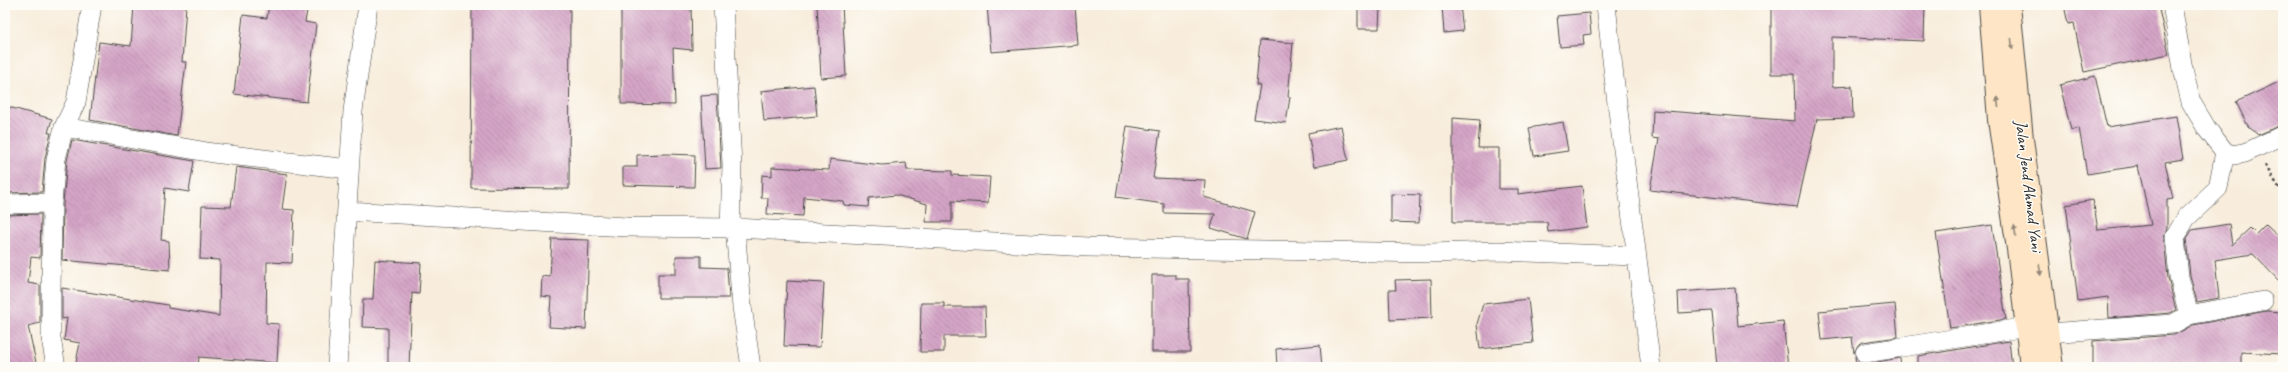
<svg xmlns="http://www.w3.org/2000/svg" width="2288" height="372" font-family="Caveat,sans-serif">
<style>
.building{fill:url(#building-back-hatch)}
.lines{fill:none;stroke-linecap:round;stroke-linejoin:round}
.minor-casing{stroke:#4a4846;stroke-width:20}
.secondary-casing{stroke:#4a4846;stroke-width:24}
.path{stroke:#4a4846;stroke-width:2.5;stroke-dasharray:3 3;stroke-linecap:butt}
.minor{stroke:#fff;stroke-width:19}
.secondary{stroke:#fde5c5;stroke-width:22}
.oneway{fill:#948878}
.labels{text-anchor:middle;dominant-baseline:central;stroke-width:3;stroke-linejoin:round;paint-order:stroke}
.street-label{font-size:17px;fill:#2b2b2b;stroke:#fdfcf7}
</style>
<defs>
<pattern id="building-back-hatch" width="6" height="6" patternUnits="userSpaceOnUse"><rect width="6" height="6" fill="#d5a5c7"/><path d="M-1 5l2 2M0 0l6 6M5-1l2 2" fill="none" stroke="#ad87a2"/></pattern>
</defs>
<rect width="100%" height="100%" fill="#fdfcf7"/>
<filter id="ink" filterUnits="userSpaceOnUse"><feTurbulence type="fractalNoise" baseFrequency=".025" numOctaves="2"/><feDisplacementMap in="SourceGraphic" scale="8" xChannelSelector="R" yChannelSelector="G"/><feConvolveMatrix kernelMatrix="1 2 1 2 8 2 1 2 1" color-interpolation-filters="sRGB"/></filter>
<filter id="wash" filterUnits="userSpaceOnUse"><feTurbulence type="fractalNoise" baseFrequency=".012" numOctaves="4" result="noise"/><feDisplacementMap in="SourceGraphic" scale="16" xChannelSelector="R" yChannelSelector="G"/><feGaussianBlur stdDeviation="0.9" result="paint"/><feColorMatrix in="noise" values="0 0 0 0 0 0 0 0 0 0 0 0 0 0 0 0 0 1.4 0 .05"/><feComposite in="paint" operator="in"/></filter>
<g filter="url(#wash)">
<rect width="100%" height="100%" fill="#f8eddc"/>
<g id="blocks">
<path class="building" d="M 134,5 L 186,5 L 182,62 L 186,62 L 177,136 L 90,120 L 99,42 L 131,46 Z
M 269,5 L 308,5 L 305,22 L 316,24 L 307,102 L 234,94 L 243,15 L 267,18 Z
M 472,5 L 570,5 L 569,189 L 471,188 Z
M 621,5 L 691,5 L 692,50 L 673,48 L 675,105 L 621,104 Z
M 817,5 L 842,5 L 846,76 L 821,78 Z
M 987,5 L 1044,5 L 1044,7 L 1075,5 L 1078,45 L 991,52 Z
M 1358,5 L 1380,5 L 1379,29 L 1358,29 Z
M 1442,5 L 1460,5 L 1463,31 L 1444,33 Z
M 1771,5 L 1925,5 L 1924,41 L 1832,37 L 1832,87 L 1852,86 L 1853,118 L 1817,119 L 1797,207 L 1650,190 L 1659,139 L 1652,138 L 1653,110 L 1795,121 L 1794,74 L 1771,74 Z
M 2064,5 L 2158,5 L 2169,54 L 2084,72 L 2074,23 L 2068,24 Z
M 1589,13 L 1591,34 L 1583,35 L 1584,45 L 1560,47 L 1557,16 Z
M 1260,40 L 1293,43 L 1288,97 L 1290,97 L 1286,123 L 1254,119 L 1260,85 L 1256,85 Z
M 2095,76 L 2107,127 L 2176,116 L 2183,159 L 2165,162 L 2173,199 L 2167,200 L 2167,228 L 2164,238 L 2168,278 L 2176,310 L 2170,313 L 2109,318 L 2108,297 L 2078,301 L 2066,205 L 2093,200 L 2098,230 L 2151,225 L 2138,166 L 2087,174 L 2079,128 L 2071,130 L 2060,85 Z
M 2283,80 L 2283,124 L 2258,135 L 2248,126 L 2236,102 Z
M 814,86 L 817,116 L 764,121 L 761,91 Z
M 717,95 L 721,168 L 705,169 L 701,96 Z
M 5,106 L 52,119 L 48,133 L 51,133 L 45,158 L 42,192 L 5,193 Z
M 1453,118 L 1480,120 L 1478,148 L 1499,148 L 1499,189 L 1518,189 L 1518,194 L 1582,186 L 1587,227 L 1548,232 L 1547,222 L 1453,222 Z
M 1563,122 L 1568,151 L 1534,156 L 1529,128 Z
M 1127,126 L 1160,131 L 1153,178 L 1205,180 L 1204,197 L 1255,212 L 1247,239 L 1211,228 L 1215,214 L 1164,213 L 1164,204 L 1116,197 Z
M 1341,126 L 1348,160 L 1314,167 L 1308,133 Z
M 72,140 L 194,161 L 189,192 L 165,188 L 161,240 L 169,241 L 170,270 L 62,260 L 63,204 L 67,161 Z
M 666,154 L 695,155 L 694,187 L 623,185 L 623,167 L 637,167 L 637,155 Z
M 830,159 L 882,165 L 906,163 L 907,170 L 952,171 L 952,175 L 990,177 L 988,203 L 952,201 L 952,222 L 926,222 L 927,204 L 896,195 L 869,198 L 868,207 L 844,205 L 843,201 L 804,197 L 803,216 L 767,214 L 768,198 L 761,198 L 762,175 L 772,176 L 772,167 L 829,170 Z
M 236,167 L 287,174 L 282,209 L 294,210 L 292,263 L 267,262 L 266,323 L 279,324 L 277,363 L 199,357 L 198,367 L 75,367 L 80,343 L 64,340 L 67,318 L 62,319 L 62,288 L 168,305 L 168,308 L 219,316 L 220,260 L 200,259 L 202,206 L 231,207 Z
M 1391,194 L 1420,195 L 1419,223 L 1391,222 Z
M 41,214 L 40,258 L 31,257 L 28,283 L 40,285 L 40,323 L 28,326 L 37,367 L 5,367 L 5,215 Z
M 2229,224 L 2232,245 L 2250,228 L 2256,234 L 2266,224 L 2283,240 L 2283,285 L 2253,254 L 2215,260 L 2219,298 L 2197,302 L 2190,275 L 2186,239 L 2192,230 Z
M 1992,225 L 2006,319 L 1950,328 L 1936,233 Z
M 552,239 L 589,240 L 586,329 L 549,327 L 551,297 L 541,296 L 542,276 L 550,277 Z
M 676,256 L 701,256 L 701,267 L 727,268 L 729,298 L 658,298 L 658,274 L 676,274 Z
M 375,260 L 421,263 L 419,294 L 412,293 L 409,367 L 388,367 L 388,328 L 362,327 L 363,299 L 373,299 Z
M 1152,275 L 1176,275 L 1176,279 L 1189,279 L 1190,352 L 1152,352 Z
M 1431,279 L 1432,318 L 1390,320 L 1389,290 L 1396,290 L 1395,280 Z
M 787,281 L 824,283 L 820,347 L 784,346 Z
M 1735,288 L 1738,326 L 1783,321 L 1788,367 L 1717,367 L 1712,311 L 1679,313 L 1678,292 Z
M 1528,299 L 1533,343 L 1480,349 L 1477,324 L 1483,304 Z
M 921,303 L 944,303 L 944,307 L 985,307 L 986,336 L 944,336 L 944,352 L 920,352 Z
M 1895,304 L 1898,337 L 1863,342 L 1858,345 L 1854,353 L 1852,337 L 1822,340 L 1819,311 Z
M 2266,311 L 2283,312 L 2283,354 L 2241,352 L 2241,367 L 2093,367 L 2093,341 L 2174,335 L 2193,325 Z
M 2009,341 L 2012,367 L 1918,367 L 1918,356 Z
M 1320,345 L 1322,367 L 1277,367 L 1276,349 Z
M 1855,356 L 1861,363 L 1866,364 L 1900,358 L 1901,367 L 1856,367 Z"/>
</g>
</g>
<g filter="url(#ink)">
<use href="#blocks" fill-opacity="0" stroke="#4a4846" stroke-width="1"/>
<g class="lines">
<defs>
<path id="minor" d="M 723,5 L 732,164 L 730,229
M 1606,5 L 1616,95 L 1651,367
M 2172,5 L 2183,69 L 2191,102 L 2207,129 L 2225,152 L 2232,155 L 2245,153 L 2283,135
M 64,127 L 213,153 L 349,169
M 5,204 L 52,203
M 347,211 L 627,227 L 735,228 L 1088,247 L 1430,253 L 1498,251 L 1635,256
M 735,228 L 742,307 L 751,367
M 2189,315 L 2263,301
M 2048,333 L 2173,324 L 2189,315 L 2179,277 L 2175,237 L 2186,218 L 2218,188 L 2225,152
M 1865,353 L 2027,327
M 56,367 L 51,338 L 51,296 L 52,203 L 56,159 L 64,127 L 76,102 L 92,5
M 337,367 L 353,111 L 368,5"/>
<path id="secondary" d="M 1990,5 L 1999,120 L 2019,256 L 2031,367
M 2009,5 L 2022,139 L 2052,367"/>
</defs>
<use href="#minor" class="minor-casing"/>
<use href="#secondary" class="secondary-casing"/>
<path class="path" d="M 2265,165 L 2283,194"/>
<use href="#minor" class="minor"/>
<use href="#secondary" class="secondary"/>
</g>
<defs><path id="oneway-solid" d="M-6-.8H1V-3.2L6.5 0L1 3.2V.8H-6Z"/></defs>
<g class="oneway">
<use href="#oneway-solid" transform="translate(2012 44) rotate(84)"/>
<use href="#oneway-solid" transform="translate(1998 102) rotate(-95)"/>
<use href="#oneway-solid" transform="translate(2015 231) rotate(-98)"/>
<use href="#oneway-solid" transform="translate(2040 270) rotate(82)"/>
</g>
</g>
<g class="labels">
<g class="street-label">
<text transform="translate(2029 186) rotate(83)">Jalan Jend Ahmad Yani</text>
</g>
</g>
<rect width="2288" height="372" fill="none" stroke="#fdfcf7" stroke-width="20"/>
</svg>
